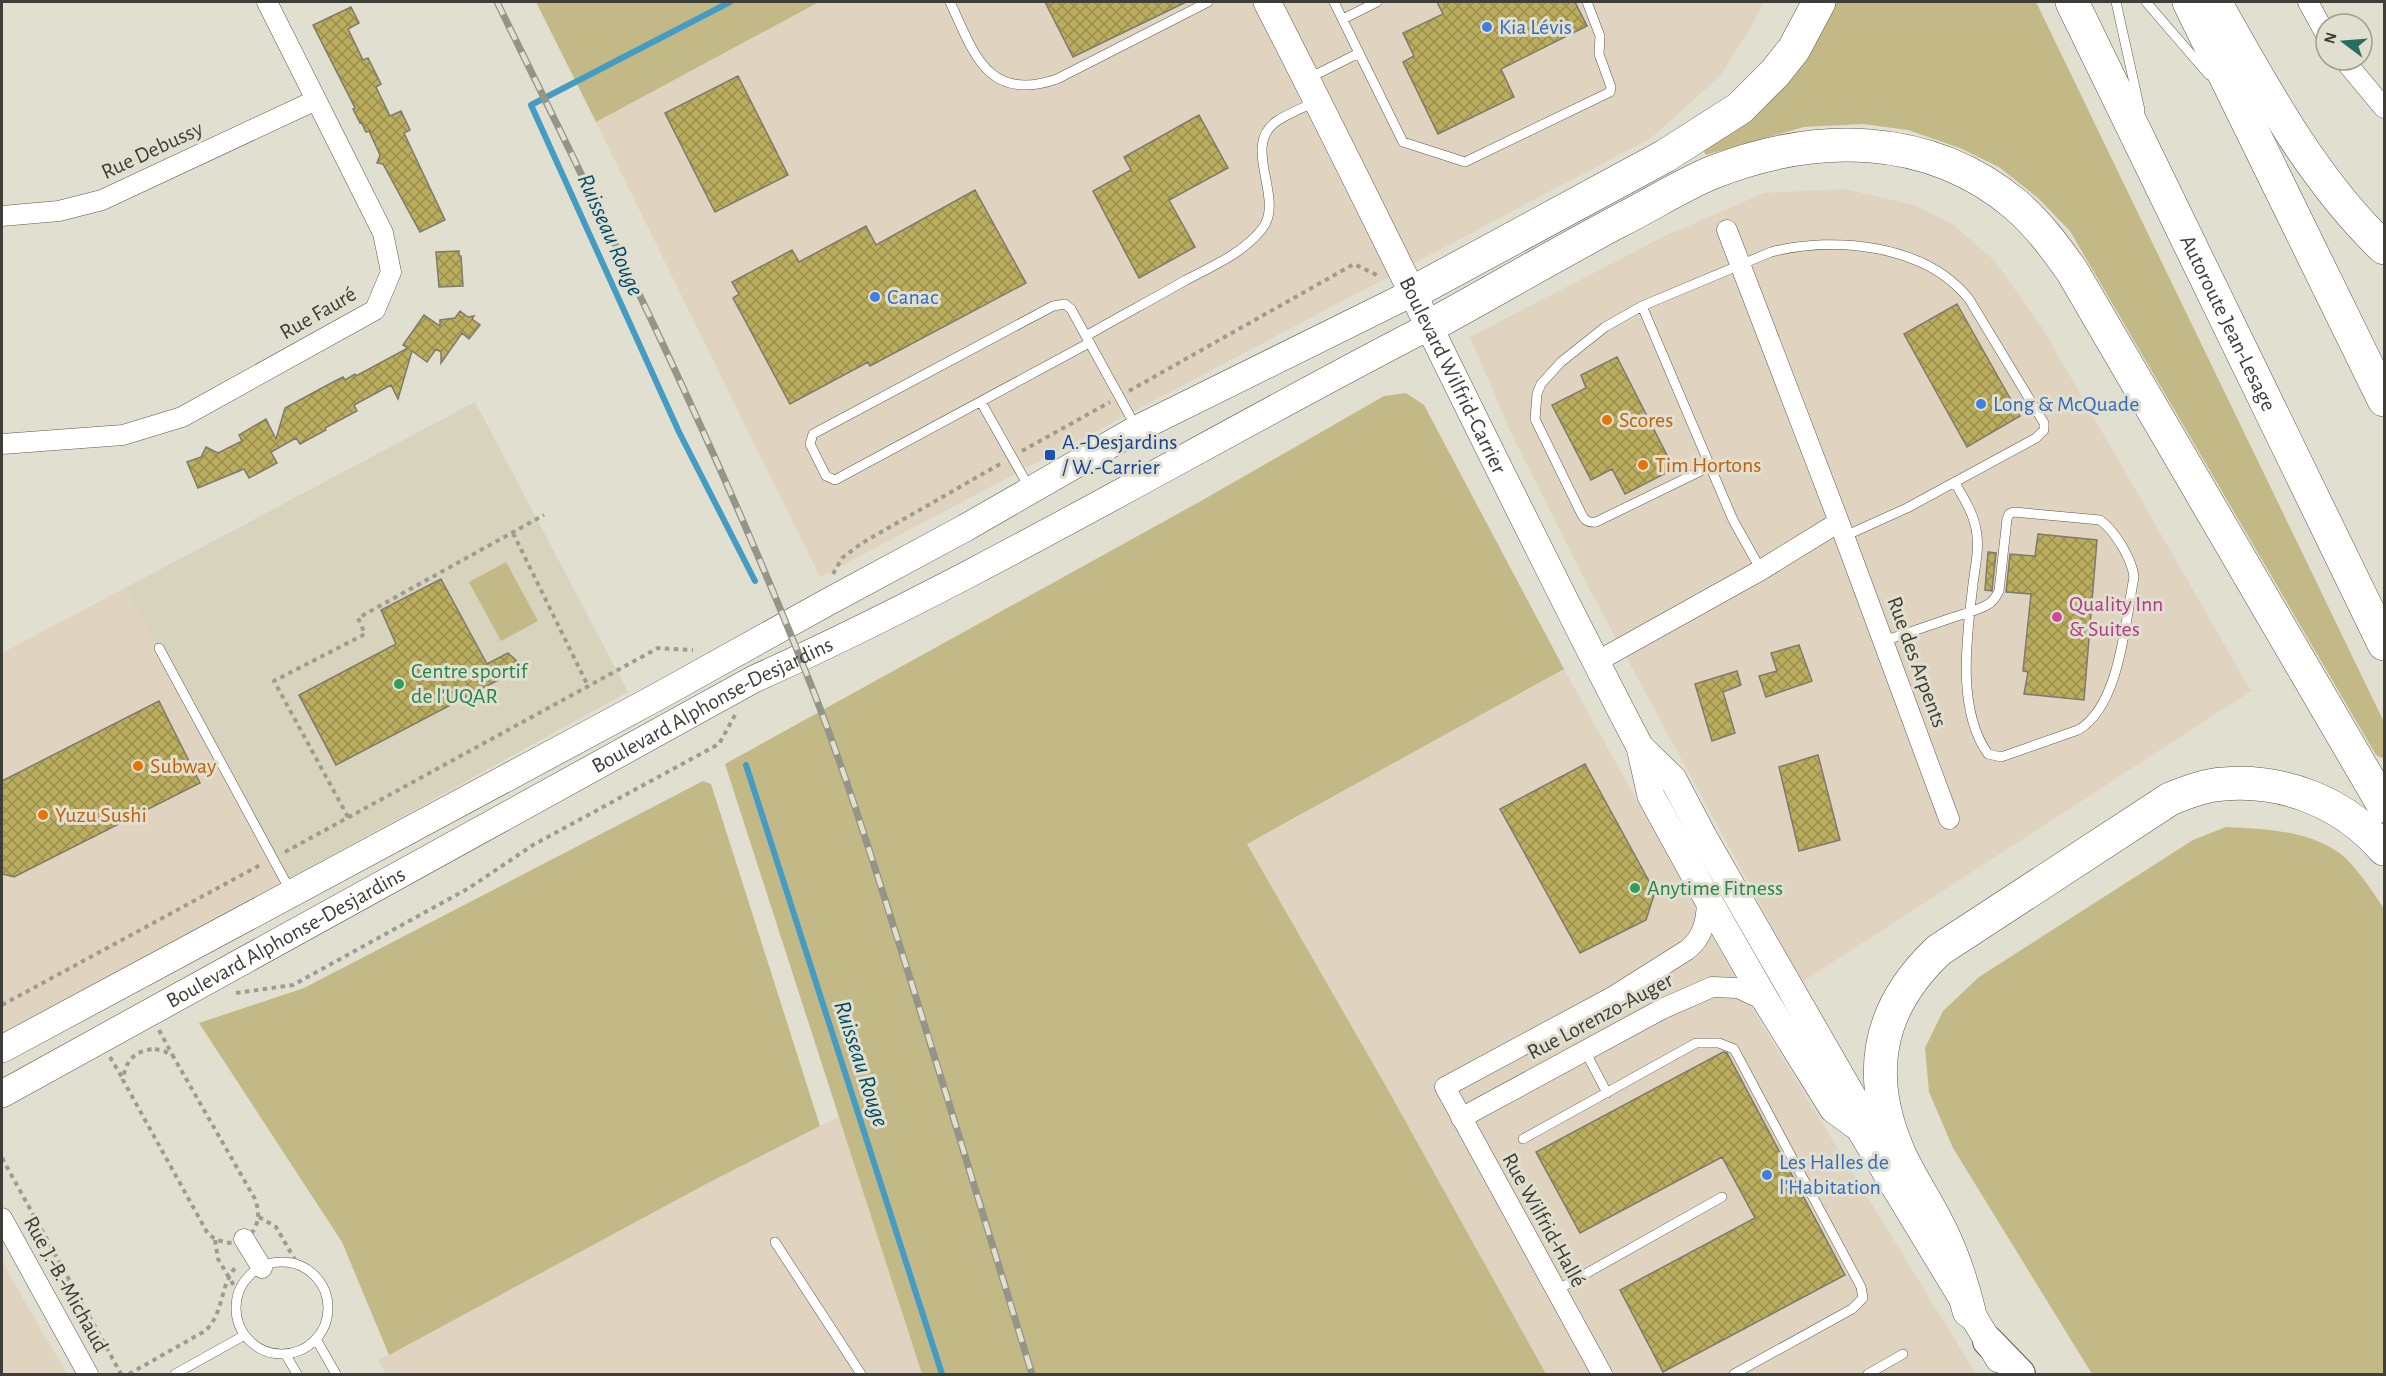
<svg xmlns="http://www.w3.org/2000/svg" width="2386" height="1376" font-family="'Alegreya Sans',sans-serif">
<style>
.commercial{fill:#e0d3bf}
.built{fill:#d7d3bd}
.grass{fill:#c2b986}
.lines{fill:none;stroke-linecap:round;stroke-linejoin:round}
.stream{stroke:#459cc3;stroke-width:6}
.building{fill:url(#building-cross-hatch);stroke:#7d7b6e;stroke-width:1.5}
.lane-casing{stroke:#5b594d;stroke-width:10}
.street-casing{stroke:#5b594d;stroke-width:21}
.secondary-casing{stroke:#5b594d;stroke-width:28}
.primary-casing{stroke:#5b594d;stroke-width:32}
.highway-casing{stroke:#5b594d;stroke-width:34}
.path{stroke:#9e9c91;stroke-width:4;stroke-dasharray:4.5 4.5;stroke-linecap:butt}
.lane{stroke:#fff;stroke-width:9}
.street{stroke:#fff;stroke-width:20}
.secondary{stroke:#fff;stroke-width:27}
.primary{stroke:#fff;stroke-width:30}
.highway{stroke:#fff;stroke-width:33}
.rail-casing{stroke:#959489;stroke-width:7}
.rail{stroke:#e1dfd0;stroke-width:4.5;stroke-dasharray:14;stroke-linecap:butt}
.shop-dot{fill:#3f7fe0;stroke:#e1dfd0;stroke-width:2}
.food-dot{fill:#e8710a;stroke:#e1dfd0;stroke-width:2}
.transit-dot{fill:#1a4fb4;stroke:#e1dfd0;stroke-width:2}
.hotel-dot{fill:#d1479c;stroke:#e1dfd0;stroke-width:2}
.leisure-dot{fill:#2e9e5b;stroke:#e1dfd0;stroke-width:2}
.labels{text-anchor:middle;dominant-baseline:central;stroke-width:6;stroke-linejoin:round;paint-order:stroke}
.shop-label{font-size:22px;fill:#366cbe;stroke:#e1dfd0;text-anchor:start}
.street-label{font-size:22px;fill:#3e3d37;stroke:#e1dfd0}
.food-label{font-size:22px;fill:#c56008;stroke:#e1dfd0;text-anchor:start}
.transit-label{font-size:22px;fill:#164399;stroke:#e1dfd0;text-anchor:start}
.hotel-label{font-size:22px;fill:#b23c85;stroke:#e1dfd0;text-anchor:start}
.leisure-label{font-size:22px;fill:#27864d;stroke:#e1dfd0;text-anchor:start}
.water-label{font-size:24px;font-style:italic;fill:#004c67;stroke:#e1dfd0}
</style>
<defs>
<pattern id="building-cross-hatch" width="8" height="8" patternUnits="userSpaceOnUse" patternTransform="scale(1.5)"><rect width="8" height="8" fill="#bbad5e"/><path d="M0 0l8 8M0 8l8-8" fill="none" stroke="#998e4e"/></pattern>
</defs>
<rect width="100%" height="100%" fill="#e1dfd0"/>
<path class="commercial" d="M 819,2 L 1764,2 L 1751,27 L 1720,76 L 1651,138 L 820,577 L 596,122 Z
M 1844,189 L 1914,205 L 1951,223 L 1994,260 L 2043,329 L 2251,691 L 1802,982 L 1591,592 L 1512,435 L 1470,337 L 1663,237 L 1764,193 Z
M 125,588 L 285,881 L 2,1036 L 2,653 Z
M 1564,669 L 1751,1007 L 1976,1374 L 1546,1374 L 1387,1088 L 1247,844 Z
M 840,1116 L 922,1374 L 386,1374 L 378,1360 L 706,1184 Z
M 2,1262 L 67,1374 L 2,1374 Z"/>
<path class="built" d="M 475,402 L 628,692 L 285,881 L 125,588 Z"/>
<path class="grass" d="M 536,2 L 819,2 L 596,122 Z
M 1834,2 L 2036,2 L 2384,722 L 2384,759 L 2376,755 L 2070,231 L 2038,198 L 1999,167 L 1960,148 L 1908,130 L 1863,124 L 1804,127 L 1706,155 L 1703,150 C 1743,123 1784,95 1809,52 C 1819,36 1826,18 1834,2 Z
M 1406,393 L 1424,405 L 1564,669 L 1247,844 L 1387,1088 L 1546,1374 L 922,1374 L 725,764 L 1201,501 L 1384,396 Z
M 506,562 L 538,621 L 501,641 L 469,582 Z
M 703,781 L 711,784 L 820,1126 L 706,1184 L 389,1355 L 342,1242 L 199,1023 L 304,988 Z
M 2226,827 C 2264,829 2305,830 2338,852 C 2352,861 2375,894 2384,909 L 2384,1374 L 2092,1374 L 1953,1148 L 1929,1092 L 1925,1048 L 1943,1011 L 1979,977 L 2193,840 Z"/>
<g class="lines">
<path class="stream" d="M 730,2 L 531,105 L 679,432 L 755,581
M 746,765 L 942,1374"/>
</g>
<path class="building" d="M 1045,2 L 1186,2 L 1073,57 Z
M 1437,2 L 1575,2 L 1587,26 L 1501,69 L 1514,97 L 1438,134 L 1403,62 L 1414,56 L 1403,33 L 1443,14 Z
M 351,7 L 359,23 L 348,29 L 363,60 L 368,58 L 381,84 L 376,87 L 390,116 L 401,111 L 410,130 L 404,133 L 445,220 L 420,232 L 383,164 L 377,163 L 380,155 L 369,131 L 366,132 L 361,122 L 360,123 L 353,109 L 355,108 L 313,25 Z
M 738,76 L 788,175 L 715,212 L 665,113 Z
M 1199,115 L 1228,168 L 1169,200 L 1195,247 L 1139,278 L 1093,191 L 1131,170 L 1124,157 Z
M 975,190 L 1026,283 L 870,366 L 868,362 L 790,404 L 733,298 L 739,294 L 732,282 L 792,250 L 799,262 L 866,226 L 876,245 Z
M 459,251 L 459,256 L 461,256 L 463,286 L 439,287 L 436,252 Z
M 1957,304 L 2020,416 L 1967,447 L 1904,334 Z
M 460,311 L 468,317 L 474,316 L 472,319 L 480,325 L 469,339 L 462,333 L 441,363 L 441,352 L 436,349 L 427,362 L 412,351 L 398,399 L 391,385 L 354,405 L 357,411 L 325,428 L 326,430 L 300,444 L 296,438 L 271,452 L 277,463 L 249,478 L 244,469 L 198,488 L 187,462 L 201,457 L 206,447 L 218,453 L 242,441 L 239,435 L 266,419 L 276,439 L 285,408 L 333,382 L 343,377 L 345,380 L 355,374 L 356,376 L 408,348 L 403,345 L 424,315 L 440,326 L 440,320 L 455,318 Z
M 1617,357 L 1674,469 L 1625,494 L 1612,469 L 1591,480 L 1552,405 L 1586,388 L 1581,375 Z
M 2038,534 L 2097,540 L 2084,700 L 2024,694 L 2028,672 L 2023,671 L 2031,594 L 2006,592 L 2010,554 L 2035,556 Z
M 1988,552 L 1996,553 L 1992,591 L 1985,590 Z
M 441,579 L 487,664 L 508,653 L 523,667 L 336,765 L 299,695 L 396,644 L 381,610 Z
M 1799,645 L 1812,681 L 1766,697 L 1759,676 L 1777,671 L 1771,653 Z
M 1737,671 L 1741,685 L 1723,692 L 1735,733 L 1712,741 L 1695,684 Z
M 159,701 L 200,783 L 14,877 L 2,874 L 2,781 Z
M 1818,755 L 1840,840 L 1799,851 L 1779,767 Z
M 1585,764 L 1655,892 L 1646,920 L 1580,953 L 1500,809 Z
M 1723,1052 L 1727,1053 L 1845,1275 L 1663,1372 L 1620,1290 L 1755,1218 L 1722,1157 L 1580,1233 L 1536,1152 Z"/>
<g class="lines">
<defs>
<path id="lane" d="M 950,2 C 974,53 987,103 1057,79 L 1208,2
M 2116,2 L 2140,110
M 2146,2 L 2209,75
M 1343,19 L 1377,2
M 1359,53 L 1403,142 L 1465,162 L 1610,92 L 1611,87 L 1599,54 L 1600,36 L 1587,2
M 1309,78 L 1359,53 L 1334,2
M 1642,306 L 1605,327 L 1561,362 L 1541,384 L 1537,394 L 1535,419 L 1580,511 C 1584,520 1587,523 1596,522 L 1711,466
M 1086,336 C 1119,317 1153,299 1186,280 C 1213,266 1243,253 1262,229 C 1286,199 1240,146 1277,121 C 1289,113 1303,108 1315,102
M 1089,343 L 835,480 L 826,476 L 810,444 L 813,434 L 1053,306 L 1065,304 L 1071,309 L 1136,427
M 981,402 L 1030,489
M 1761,570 L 1733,520 L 1642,306 L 1771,252 C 1835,236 1925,244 1969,299 L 2044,423 L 2044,430 L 2036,438 L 1907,508 L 1845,536
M 1884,641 C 1906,633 1929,626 1951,618 C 1963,614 1976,611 1987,605 C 1993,602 1996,597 1999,591 L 2007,519 L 2009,514 L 2014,512 L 2100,520 C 2115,531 2132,559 2134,577 C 2125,622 2120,706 2078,730 L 2001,757 L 1988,754 C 1956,709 1967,636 1973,584 C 1975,567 1980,546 1976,529 C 1973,512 1963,497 1955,483
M 159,648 L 291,892
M 1585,1051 L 1607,1093
M 1523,1139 L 1696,1043 L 1719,1043 L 1734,1049 L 1861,1287 L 1863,1298 L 1852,1309 L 1734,1374
M 775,1242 L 861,1374
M236 1308a46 46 0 1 1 92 0a46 46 0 1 1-92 0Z
M 1555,1291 L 1722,1197
M 316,1339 L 336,1374
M 286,1355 L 297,1374
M 175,1374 L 245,1335
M 1868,1374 L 1903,1354"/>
<path id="street" d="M 2308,2 L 2326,35
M 2344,60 L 2384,108
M 2,216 L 59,211 L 102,200 L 316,100
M 1727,230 L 1839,522 L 1949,819
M 2,444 L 123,435 L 182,417 L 375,310 L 391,272 L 383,233 L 267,2
M 1596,662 L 1761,570 L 1839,522
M 1461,1118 L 1662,1009 L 1712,987 L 1738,988 L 1766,1001
M 2,1218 L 88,1374
M 244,1239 L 262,1268
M 1602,1374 L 1445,1087 L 1614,996 L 1687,950 C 1704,937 1707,918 1707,898"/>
<g id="secondary">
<path id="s1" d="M 1267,2 C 1394,249 1511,501 1640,747 L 1651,796 L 1707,898 L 1766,1001 L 1833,1109 L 1859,1128"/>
<path d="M 1640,747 L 1673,779 L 1704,838 L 1854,1099 L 1859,1128 L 1999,1359"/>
<path d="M 2,1049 L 657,697 L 826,603 L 965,528 L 1137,429 L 1412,293"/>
<path id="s2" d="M 2,1094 L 754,679 C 985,575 1203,443 1428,327"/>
</g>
<path id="primary" d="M 1988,1341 L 2020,1374"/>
<g id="highway">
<path id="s3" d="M 2072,2 L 2384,644"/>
<path d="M 2189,2 L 2384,400"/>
<path d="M 2215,2 C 2264,89 2312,179 2384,248"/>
<path d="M 1412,293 L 1665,156 L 1740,108 L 1775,73 L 1794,49 L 1819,2"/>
<path d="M 1428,327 C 1492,292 1555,255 1619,221 C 1649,206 1680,186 1711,173 C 1814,132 1928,131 2016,205 C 2038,224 2055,247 2072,271 L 2384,806"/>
<path d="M 1969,1311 C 1963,1287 1956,1264 1946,1242 C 1933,1211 1913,1184 1899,1153 C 1865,1075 1877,1008 1939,950 L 2170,799 C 2188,792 2205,785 2224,784 C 2285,779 2344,803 2384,849"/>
</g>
</defs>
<use href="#lane" class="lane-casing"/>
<use href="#street" class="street-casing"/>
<use href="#secondary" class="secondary-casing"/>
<use href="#primary" class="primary-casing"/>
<use href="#highway" class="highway-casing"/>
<path class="path" d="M 1129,391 L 1354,264 L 1379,276
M 1022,451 L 1110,402
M 513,533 L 588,686
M 833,574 L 842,558 L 862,543 L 1000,464
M 348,817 L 274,681 L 365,634 L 358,618 L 544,515
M 285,852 L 658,648 L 693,650
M 236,993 L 293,985 L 469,888 L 533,845 L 719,744 L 735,715
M 2,1005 L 262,864
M 159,1030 L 173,1056
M 155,1049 L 164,1051 L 173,1056 L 255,1199 C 268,1233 236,1256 208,1234 L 123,1080 C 125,1061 135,1050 155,1049 Z
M 110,1057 L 123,1079
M 2,1158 L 121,1374
M 259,1217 L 276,1227 L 298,1265
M 215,1240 L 218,1259 L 239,1294
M 129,1374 L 205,1331 C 225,1313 219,1283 238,1265"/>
<use href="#lane" class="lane"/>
<use href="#street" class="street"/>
<use href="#secondary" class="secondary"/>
<use href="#primary" class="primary"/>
<use href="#highway" class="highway"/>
<defs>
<path id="rail" d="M 497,2 C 606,224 716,445 807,675 C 844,767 873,862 903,956 C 947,1095 989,1235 1032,1374"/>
</defs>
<use href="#rail" class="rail-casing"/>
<use href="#rail" class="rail"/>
</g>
<g class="shop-dot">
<circle cx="1487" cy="27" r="6"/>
<circle cx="875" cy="297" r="6"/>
<circle cx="1981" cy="404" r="6"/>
<circle cx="1767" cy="1175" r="6"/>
</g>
<g class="food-dot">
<circle cx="1607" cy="420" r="6"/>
<circle cx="1643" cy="465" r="6"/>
<circle cx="138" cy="766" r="6"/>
<circle cx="43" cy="815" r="6"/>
</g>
<rect class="transit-dot" x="1044" y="449" width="12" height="12" rx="3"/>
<circle class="hotel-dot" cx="2057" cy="617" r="6"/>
<g class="leisure-dot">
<circle cx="399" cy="684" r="6"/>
<circle cx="1635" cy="888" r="6"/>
</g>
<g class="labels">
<g class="shop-label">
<text x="1499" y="27">Kia Lévis</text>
<text x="887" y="297">Canac</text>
<text x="1993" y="404">Long &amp; McQuade</text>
<text x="1779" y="1162">Les Halles de<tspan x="1779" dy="25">l'Habitation</tspan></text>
</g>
<g class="street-label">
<text transform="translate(152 150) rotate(-25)">Rue Debussy</text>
<text transform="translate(318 313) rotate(-30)">Rue Fauré</text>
<text stroke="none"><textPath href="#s3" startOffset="357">Autoroute Jean-Lesage</textPath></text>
<text stroke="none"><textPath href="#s1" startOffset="417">Boulevard Wilfrid-Carrier</textPath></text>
<text transform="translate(1917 662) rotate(70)">Rue des Arpents</text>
<text stroke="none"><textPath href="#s2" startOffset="810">Boulevard Alphonse-Desjardins</textPath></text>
<text stroke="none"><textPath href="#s2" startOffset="324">Boulevard Alphonse-Desjardins</textPath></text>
<text transform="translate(1600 1016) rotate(-28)">Rue Lorenzo-Auger</text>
<text transform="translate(1544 1220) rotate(61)">Rue Wilfrid-Hallé</text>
<text transform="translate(66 1284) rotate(61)">Rue J.-B.-Michaud</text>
</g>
<g class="food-label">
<text x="1619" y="420">Scores</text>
<text x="1655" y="465">Tim Hortons</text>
<text x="150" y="766">Subway</text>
<text x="55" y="815">Yuzu Sushi</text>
</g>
<g class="transit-label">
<text x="1062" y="442">A.-Desjardins<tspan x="1062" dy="25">/ W.-Carrier</tspan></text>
</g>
<g class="hotel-label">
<text x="2069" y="604">Quality Inn<tspan x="2069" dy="25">&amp; Suites</tspan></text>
</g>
<g class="leisure-label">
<text x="411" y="671">Centre sportif<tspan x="411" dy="25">de l'UQAR</tspan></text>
<text x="1647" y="888">Anytime Fitness</text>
</g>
<g class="water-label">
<text transform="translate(610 235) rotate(66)">Ruisseau Rouge</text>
<text transform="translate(861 1064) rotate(72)">Ruisseau Rouge</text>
</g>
</g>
<rect width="2386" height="1376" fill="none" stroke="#3e3d37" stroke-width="6"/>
<g transform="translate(2344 42) rotate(286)"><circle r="28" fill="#e1dfd0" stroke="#a09e93" stroke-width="1.5"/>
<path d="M0-4.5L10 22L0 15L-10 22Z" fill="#276d62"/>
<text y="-9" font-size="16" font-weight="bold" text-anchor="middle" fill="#3e3d37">N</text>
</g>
</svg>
